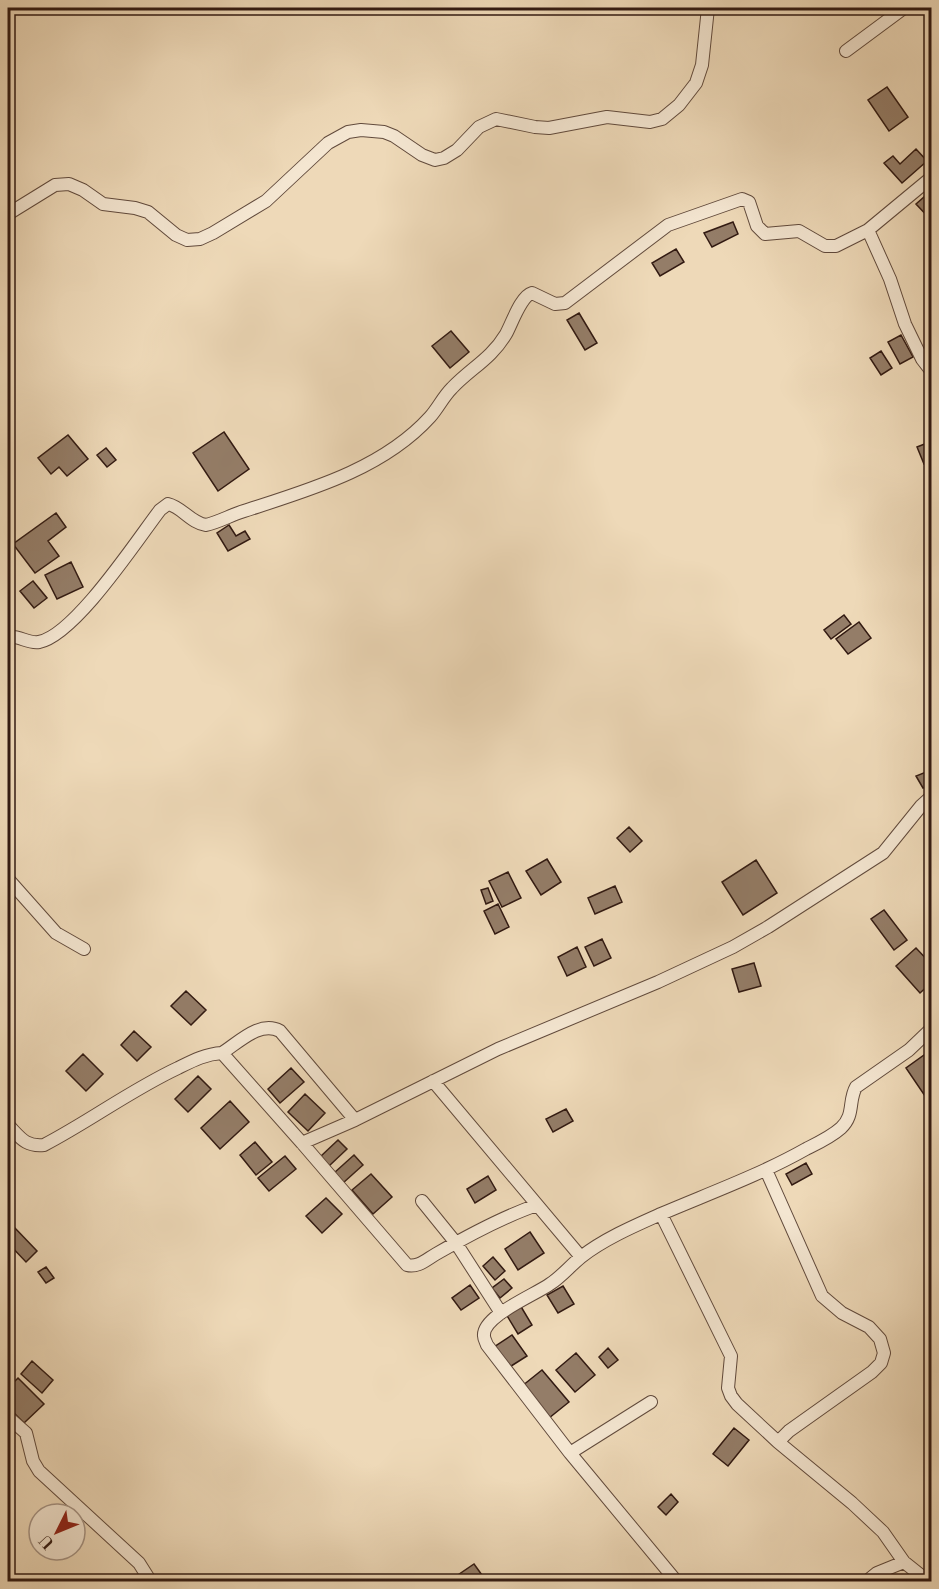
<svg xmlns="http://www.w3.org/2000/svg" width="939" height="1589" font-family="'Libre Bodoni',serif">
<style>
.building{fill:#947d68;stroke:#321a12;stroke-width:1.5}
.lines{fill:none;stroke-linecap:round;stroke-linejoin:round}
.street-casing{stroke:#614a3c;stroke-width:14}
.street{stroke:#f4e6d1;stroke-width:12}
</style>
<rect width="100%" height="100%" fill="#eed9b8"/>
<filter id="stains"><feTurbulence type="fractalNoise" baseFrequency=".00333" numOctaves="4"/><feColorMatrix values="0 0 0 0 .2 0 0 0 0 .09 0 0 0 0 .02 0 0 0 .5 -.17"/></filter>
<radialGradient id="worn" r=".72"><stop offset=".6" stop-color="#630" stop-opacity="0"/><stop offset="1" stop-color="#630" stop-opacity=".3"/></radialGradient>
<path class="building" d="M 887,87 L 908,117 L 889,131 L 868,100 Z
M 916,149 L 927,161 L 902,183 L 884,163 L 893,156 L 900,164 Z
M 932,190 L 932,219 L 931,220 L 916,204 Z
M 733,222 L 738,234 L 712,247 L 704,233 Z
M 676,249 L 684,262 L 660,276 L 652,263 Z
M 579,313 L 597,343 L 585,350 L 567,320 Z
M 451,331 L 469,352 L 450,368 L 432,346 Z
M 901,335 L 913,357 L 900,364 L 888,342 Z
M 881,351 L 892,368 L 881,375 L 870,358 Z
M 224,432 L 249,469 L 218,491 L 193,453 Z
M 68,435 L 88,459 L 67,476 L 59,467 L 51,474 L 38,458 Z
M 932,441 L 932,461 L 924,464 L 917,447 Z
M 106,448 L 116,460 L 107,467 L 97,455 Z
M 56,513 L 66,527 L 48,541 L 59,556 L 35,573 L 13,544 Z
M 229,525 L 236,536 L 245,531 L 250,539 L 228,551 L 217,533 Z
M 71,562 L 83,587 L 57,599 L 45,575 Z
M 33,581 L 47,598 L 34,608 L 20,591 Z
M 844,615 L 851,624 L 831,639 L 824,630 Z
M 859,622 L 871,638 L 848,654 L 836,639 Z
M 931,770 L 932,785 L 923,788 L 916,776 Z
M 629,827 L 642,841 L 630,852 L 617,838 Z
M 547,859 L 561,882 L 541,895 L 526,871 Z
M 756,860 L 777,893 L 743,915 L 722,882 Z
M 508,872 L 521,898 L 502,907 L 489,881 Z
M 615,886 L 622,902 L 595,914 L 588,898 Z
M 488,888 L 493,901 L 486,904 L 481,890 Z
M 498,904 L 509,927 L 495,934 L 484,911 Z
M 884,910 L 907,940 L 894,950 L 871,919 Z
M 602,939 L 611,958 L 594,966 L 585,947 Z
M 577,947 L 586,967 L 567,976 L 558,957 Z
M 916,948 L 932,965 L 932,982 L 920,993 L 896,966 Z
M 754,963 L 761,986 L 739,992 L 732,969 Z
M 186,991 L 206,1010 L 191,1025 L 171,1006 Z
M 134,1031 L 151,1047 L 137,1061 L 121,1045 Z
M 83,1054 L 103,1074 L 86,1091 L 66,1071 Z
M 924,1055 L 932,1066 L 932,1091 L 925,1096 L 906,1068 Z
M 291,1068 L 304,1082 L 280,1103 L 268,1089 Z
M 198,1076 L 211,1089 L 188,1112 L 175,1099 Z
M 305,1094 L 325,1113 L 308,1131 L 288,1112 Z
M 230,1101 L 249,1122 L 220,1149 L 201,1128 Z
M 566,1109 L 573,1121 L 553,1132 L 546,1119 Z
M 338,1140 L 347,1149 L 329,1166 L 320,1157 Z
M 255,1142 L 272,1162 L 256,1175 L 240,1155 Z
M 354,1155 L 363,1165 L 343,1183 L 334,1173 Z
M 285,1156 L 296,1169 L 269,1191 L 258,1178 Z
M 806,1163 L 812,1174 L 792,1185 L 786,1174 Z
M 371,1174 L 392,1197 L 373,1214 L 352,1190 Z
M 488,1176 L 496,1190 L 475,1203 L 467,1189 Z
M 326,1198 L 342,1214 L 322,1233 L 306,1216 Z
M 14,1227 L 37,1251 L 26,1262 L 8,1243 L 8,1233 Z
M 530,1232 L 544,1253 L 518,1270 L 505,1249 Z
M 493,1257 L 505,1271 L 495,1280 L 483,1266 Z
M 46,1267 L 54,1278 L 46,1283 L 38,1272 Z
M 504,1279 L 512,1288 L 500,1298 L 492,1288 Z
M 470,1285 L 479,1298 L 461,1310 L 452,1298 Z
M 563,1286 L 574,1304 L 558,1313 L 547,1295 Z
M 520,1305 L 532,1325 L 518,1334 L 506,1314 Z
M 512,1335 L 527,1356 L 508,1368 L 494,1347 Z
M 608,1348 L 618,1360 L 608,1368 L 599,1357 Z
M 576,1353 L 595,1375 L 575,1392 L 556,1370 Z
M 32,1361 L 53,1380 L 42,1393 L 21,1374 Z
M 542,1370 L 569,1402 L 549,1418 L 522,1386 Z
M 18,1378 L 44,1404 L 24,1423 L 8,1407 L 8,1388 Z
M 734,1428 L 749,1440 L 728,1466 L 713,1454 Z
M 671,1494 L 678,1502 L 666,1515 L 658,1507 Z
M 474,1564 L 487,1582 L 458,1582 L 455,1577 Z"/>
<g class="lines">
<defs>
<path id="street" d="M 846,51 L 904,8
M 8,214 L 55,185 L 69,184 L 83,190 L 103,204 L 135,208 L 148,212 L 176,235 L 187,240 L 200,239 L 213,233 L 266,201 L 328,143 L 348,132 L 361,130 L 384,132 L 394,136 L 422,155 L 435,160 L 444,158 L 457,150 L 479,127 L 496,119 L 535,127 L 549,128 L 607,117 L 650,122 L 662,119 L 679,105 L 696,83 L 702,65 L 708,8
M 868,230 L 890,279 L 905,324 L 922,359 L 932,372
M 8,637 C 19,635 28,644 39,642 C 75,635 137,540 160,510 L 168,504 C 182,507 191,523 206,525 C 219,522 231,515 244,511 C 309,490 383,469 430,417 C 438,408 443,397 452,388 C 471,368 491,359 506,334 C 512,323 521,296 532,293 L 555,304 L 565,303 L 668,225 L 742,199 L 749,202 L 757,226 L 765,234 L 799,231 L 825,246 L 836,246 L 868,230 L 932,177
M 8,879 L 56,933 L 84,949
M 222,1053 C 238,1043 260,1020 280,1031 L 355,1120
M 433,1081 L 581,1257
M 8,1125 C 20,1137 25,1147 44,1145 C 90,1121 131,1090 178,1068 C 192,1061 205,1054 222,1053 L 302,1143 L 355,1120 L 498,1049 L 658,982 L 733,947 L 768,927 L 883,853 L 921,806 L 932,796
M 302,1143 L 407,1265 C 418,1268 427,1259 436,1254 C 469,1235 502,1217 537,1205
M 766,1170 L 822,1296 L 842,1313 L 869,1327 L 880,1339 L 884,1353 L 881,1363 L 872,1372 L 789,1431 L 778,1442 L 852,1503 L 883,1532 L 904,1562
M 422,1201 L 456,1243 L 501,1313
M 661,1214 L 731,1356 L 728,1388 L 731,1396 L 737,1404 L 778,1442
M 8,1417 L 26,1433 L 33,1461 L 39,1471 L 139,1563 L 151,1582
M 570,1453 L 651,1402
M 677,1582 L 570,1453 L 487,1345 C 486,1342 484,1339 484,1336 C 482,1316 535,1295 550,1284 C 561,1277 570,1266 581,1257 C 604,1239 634,1226 661,1214 C 710,1193 760,1175 806,1149 C 818,1143 831,1137 841,1128 C 855,1115 848,1101 856,1087 L 909,1050 L 932,1028
M 866,1582 L 877,1573 L 904,1562 L 929,1582"/>
</defs>
<use href="#street" class="street-casing"/>
<use href="#street" class="street"/>
</g>
<rect width="939" height="1589" fill="none" stroke="#eed9b8" stroke-width="30"/>
<rect x="9" y="9" width="921" height="1571" fill="none" stroke="#321a12" stroke-width="3"/>
<rect x="15" y="15" width="909" height="1559" fill="none" stroke="#321a12" stroke-width="1.5"/>
<g transform="translate(57 1532) rotate(227)"><circle r="28" fill="#f4e6d1" stroke="#a69485" stroke-width="1.5"/>
<path d="M0-4.5L10 22L0 15L-10 22Z" fill="#8f2418"/>
<text y="-9" font-size="16" font-weight="bold" text-anchor="middle" fill="#321a12">U</text>
</g>
<rect width="100%" height="100%" filter="url(#stains)"/>
<rect width="100%" height="100%" fill="url(#worn)"/>
</svg>
